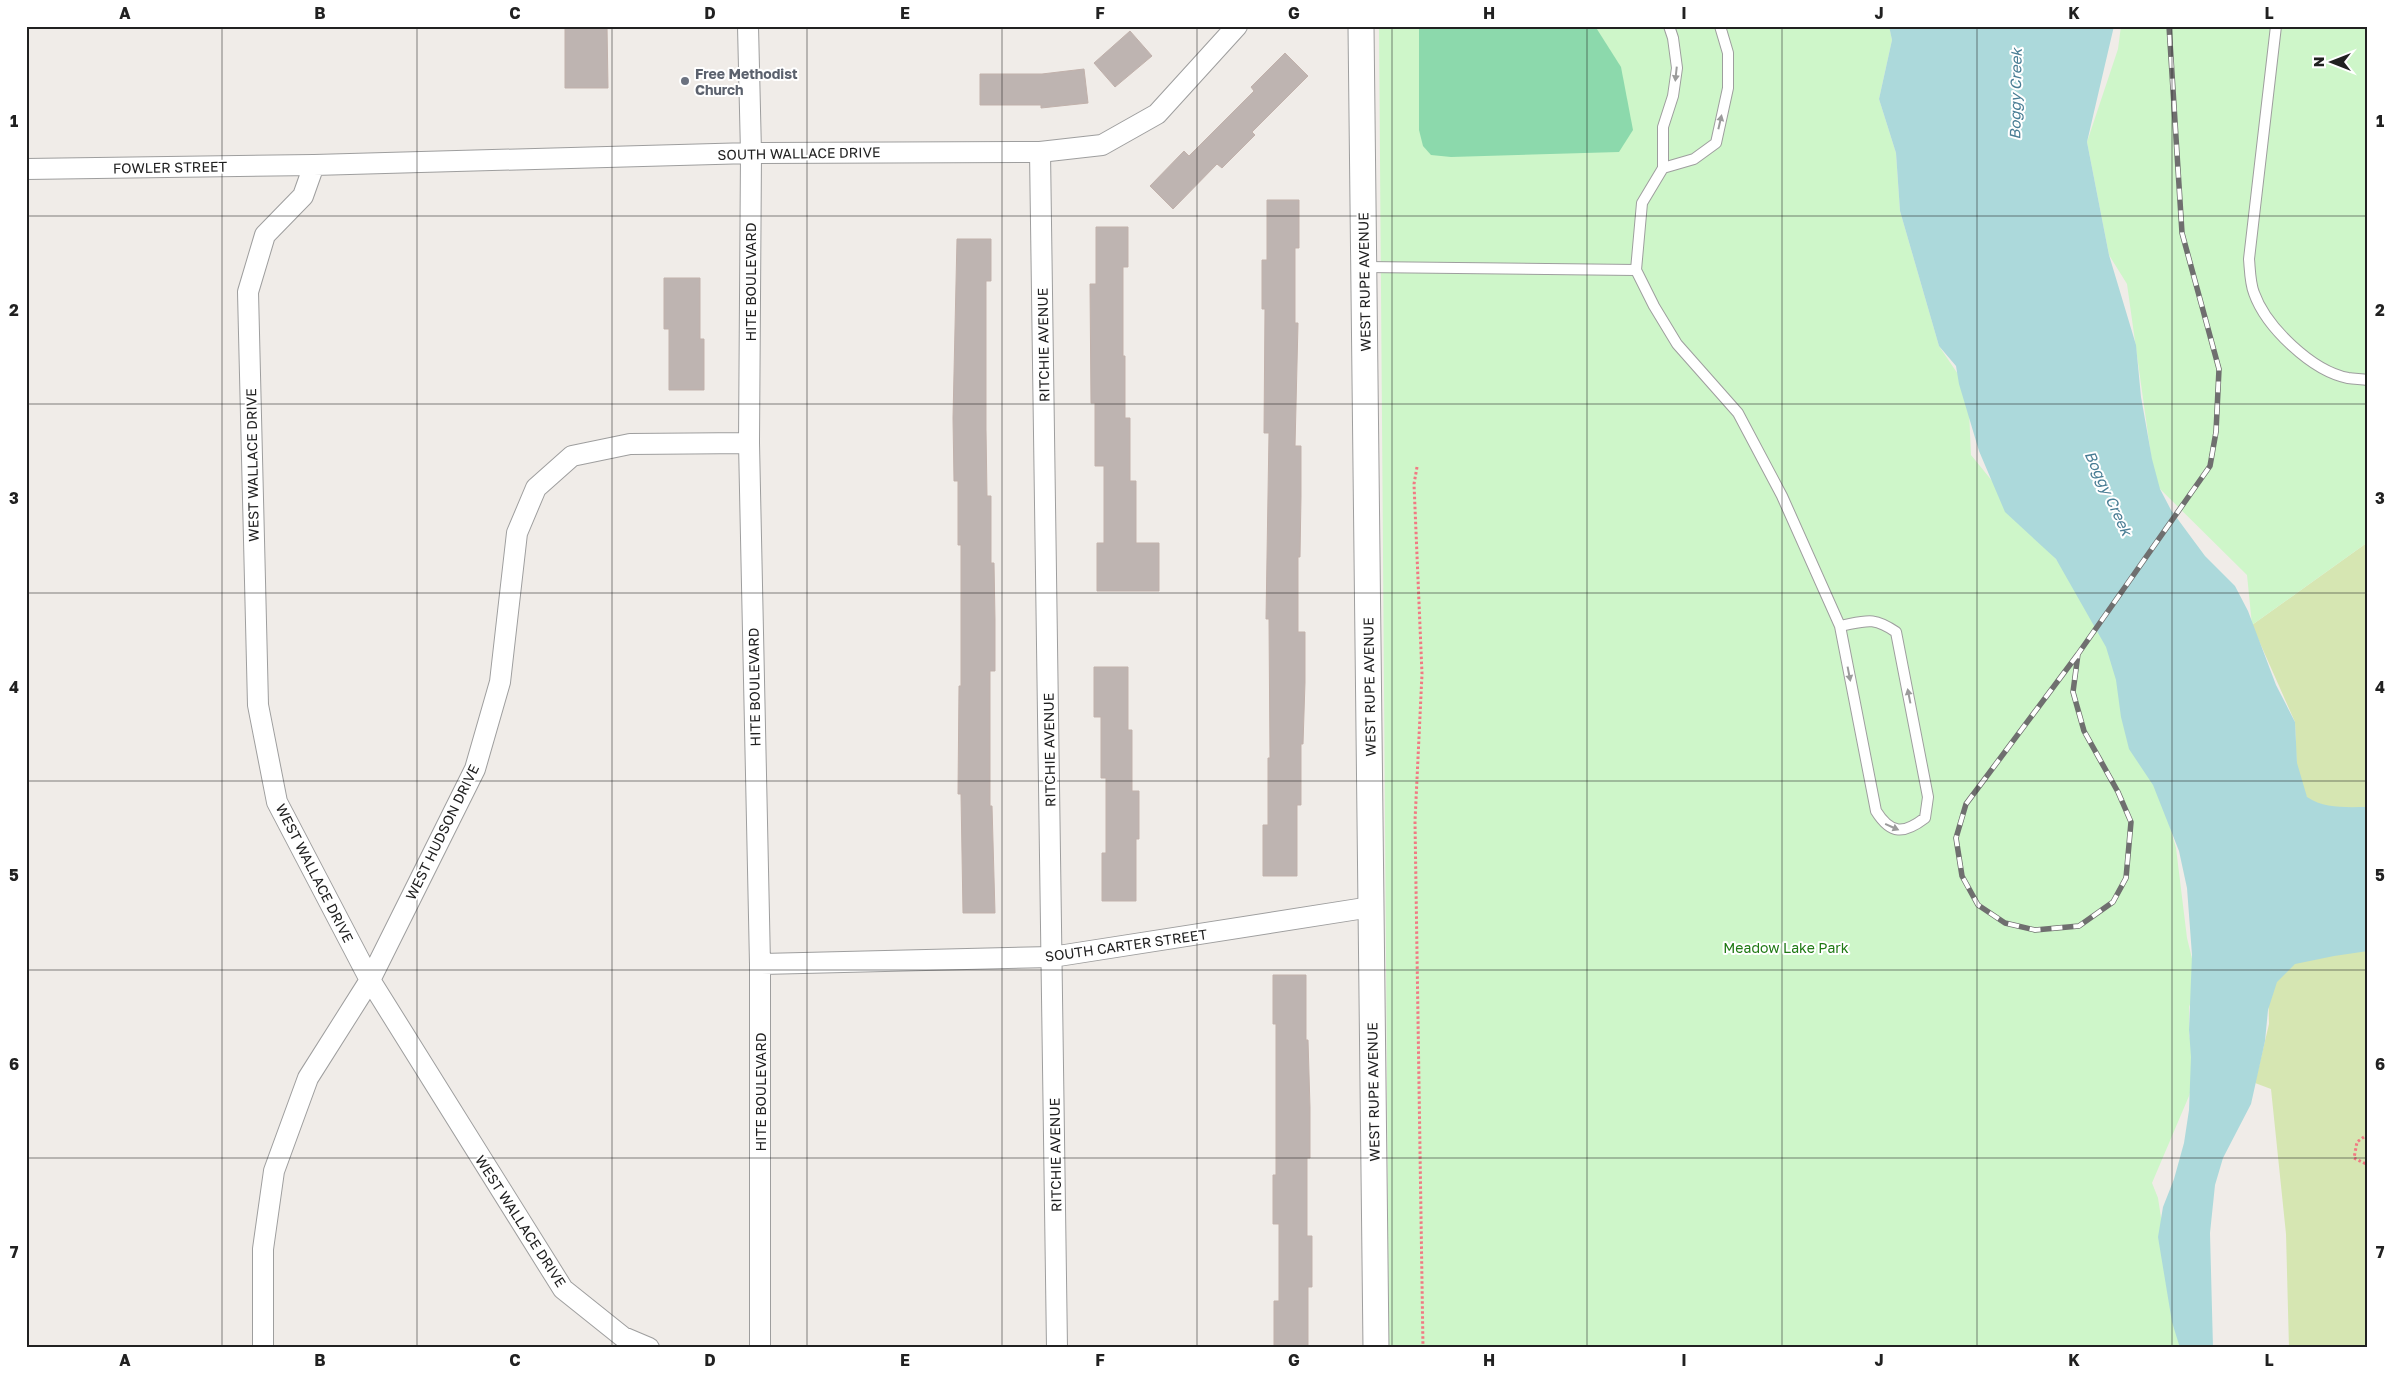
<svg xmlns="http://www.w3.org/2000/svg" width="2394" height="1374" font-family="'Golos Text',sans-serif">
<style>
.grass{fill:#d6e6b2}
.park{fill:#cef6c9}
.pitch{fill:#8cd9ac}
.water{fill:#acd9db}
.building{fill:#beb4b1;stroke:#c1b1ab}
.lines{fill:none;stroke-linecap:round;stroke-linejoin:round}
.service-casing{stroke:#9e9e9e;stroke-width:12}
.minor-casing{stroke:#9e9e9e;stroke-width:22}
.tertiary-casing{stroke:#9e9e9e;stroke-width:27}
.path{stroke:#f17983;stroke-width:3;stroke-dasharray:2.5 2.5;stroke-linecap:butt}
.service{stroke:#fff;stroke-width:10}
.minor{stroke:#fff;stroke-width:20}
.tertiary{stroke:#fff;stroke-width:25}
.rail-casing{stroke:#6f6f6f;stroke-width:5.5}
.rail{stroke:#fff;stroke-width:4;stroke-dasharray:11;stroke-linecap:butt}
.oneway{fill:#9b9b9b}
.grid{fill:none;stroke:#212121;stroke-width:1;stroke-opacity:0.55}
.worship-dot{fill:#6b7280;stroke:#fff;stroke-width:2}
.labels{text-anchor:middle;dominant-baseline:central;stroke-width:4;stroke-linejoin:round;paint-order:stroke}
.worship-label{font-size:14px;font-weight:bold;fill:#5b616d;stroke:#fff;text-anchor:start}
.street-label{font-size:14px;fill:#212121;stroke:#fff}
.park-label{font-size:14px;fill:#1f7914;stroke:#fff}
.water-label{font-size:15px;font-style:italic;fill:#497d94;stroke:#fff}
.neatline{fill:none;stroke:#212121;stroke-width:2}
.grid-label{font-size:16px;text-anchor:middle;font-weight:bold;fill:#212121}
</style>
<rect width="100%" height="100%" fill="#f0ece8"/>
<path class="grass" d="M 2368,542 L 2368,1348 L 2289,1348 L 2286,1234 L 2271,1089 L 2255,1083 L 2269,1024 L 2268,977 L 2307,798 L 2297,775 L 2295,722 L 2252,625 Z"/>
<path class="park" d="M 1379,26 L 1889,26 L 1892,40 L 1879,99 L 1896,153 L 1900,211 L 1939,346 L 1968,389 L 1971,455 L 2090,601 L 2147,747 L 2176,848 L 2187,938 L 2198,983 L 2189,1007 L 2189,1035 L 2198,1066 L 2189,1096 L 2152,1183 L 2158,1198 L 2181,1348 L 1389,1348 Z
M 2121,26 L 2368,26 L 2368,542 L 2252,625 L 2247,575 L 2155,484 L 2127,284 L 2109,255 L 2087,142 L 2118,49 Z"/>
<path class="pitch" d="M 1419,26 L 1595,26 L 1621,67 L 1633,130 L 1619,152 L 1451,157 L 1431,155 L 1423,146 L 1419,130 Z"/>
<path class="water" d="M 1889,26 L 2114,26 L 2087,142 L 2109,255 L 2136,345 L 2141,397 L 2152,459 L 2160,489 L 2171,510 L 2205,556 L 2235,586 L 2248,611 L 2276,685 L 2295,722 L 2297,763 L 2307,797 C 2325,809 2346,807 2368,807 L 2368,951 L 2334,956 L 2295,964 L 2277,982 L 2268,1010 L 2265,1041 L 2251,1104 L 2223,1158 L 2215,1185 L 2210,1233 L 2213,1348 L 2180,1348 L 2172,1322 L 2158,1237 L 2163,1207 L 2174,1179 L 2184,1143 L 2189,1110 L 2191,1057 L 2189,1030 L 2192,955 L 2187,888 L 2179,851 L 2153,785 L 2129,749 L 2121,717 L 2116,680 L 2106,647 L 2056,559 L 2005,512 L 1979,451 L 1959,384 L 1956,366 L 1939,346 L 1900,211 L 1896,153 L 1879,99 L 1892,40 Z"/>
<path class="building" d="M 565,26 L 607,26 L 608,88 L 565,88 Z
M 1130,31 L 1152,56 L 1115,87 L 1094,63 Z
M 1285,53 L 1308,76 L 1252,132 L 1255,135 L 1222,168 L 1217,164 L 1173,209 L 1150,186 L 1184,151 L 1189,156 L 1254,91 L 1251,87 Z
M 1084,69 L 1088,103 L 1041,108 L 1041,105 L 980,105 L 980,74 L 1042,74 Z
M 1267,200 L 1299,200 L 1299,248 L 1295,248 L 1295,323 L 1298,323 L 1295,446 L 1301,446 L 1301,496 L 1300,557 L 1298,557 L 1298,632 L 1305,632 L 1305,682 L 1303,744 L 1301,744 L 1301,805 L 1297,805 L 1297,876 L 1263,876 L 1263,825 L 1268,825 L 1268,758 L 1270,758 L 1269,619 L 1266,619 L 1269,433 L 1264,433 L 1265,309 L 1262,309 L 1262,260 L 1267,260 Z
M 1096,227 L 1128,227 L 1128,267 L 1123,267 L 1123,356 L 1125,356 L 1125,418 L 1130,418 L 1130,481 L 1136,481 L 1136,543 L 1159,543 L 1159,591 L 1097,591 L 1097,543 L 1104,543 L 1104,466 L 1095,466 L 1095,403 L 1091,403 L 1090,284 L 1096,284 Z
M 957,239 L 991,239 L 991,281 L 986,281 L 986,430 L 987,496 L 991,496 L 991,563 L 994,563 L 995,620 L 995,671 L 990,671 L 990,806 L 992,806 L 995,913 L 963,913 L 961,794 L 958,794 L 959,686 L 961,686 L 961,545 L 958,545 L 958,481 L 954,481 L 953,418 Z
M 664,278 L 700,278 L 700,339 L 704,339 L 704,390 L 669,390 L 669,329 L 664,329 Z
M 1094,667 L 1128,667 L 1128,730 L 1132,730 L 1132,791 L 1139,791 L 1139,839 L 1136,839 L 1136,901 L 1102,901 L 1102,853 L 1106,853 L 1106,778 L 1101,778 L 1101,717 L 1094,717 Z
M 1273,975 L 1306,975 L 1306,1040 L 1308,1040 L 1310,1108 L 1310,1158 L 1307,1158 L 1307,1236 L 1312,1236 L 1312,1287 L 1308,1287 L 1308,1348 L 1274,1348 L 1274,1301 L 1279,1301 L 1279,1224 L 1273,1224 L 1273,1175 L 1276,1175 L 1276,1024 L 1273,1024 Z"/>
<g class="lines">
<defs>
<path id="service" d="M 1669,26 L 1673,38 L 1677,68 L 1673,96 L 1663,127 L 1663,168 L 1694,159 L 1716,143 L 1728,88 L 1728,53 L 1720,26
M 2276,26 L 2249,259 C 2250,270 2250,283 2254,293 C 2266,327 2312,371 2348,378 C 2355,379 2361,379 2368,380
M 1365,267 L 1636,270 L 1654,306 L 1677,344 L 1738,413 L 1782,496 L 1840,626 L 1876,811 C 1891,835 1904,834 1925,818 L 1928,797 L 1896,632 C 1873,616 1866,621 1840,626
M 1636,270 L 1642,203 L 1663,168"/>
<path id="minor" d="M 748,26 L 751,153 L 749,443 L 760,964 L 760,1348
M 1040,152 L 1057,1348
M 314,165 L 303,196 L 265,235 L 248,292 L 258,705 L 277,802 L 370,980 L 563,1289 L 623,1337 L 649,1348
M 26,169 L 314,165 L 751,153 L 1040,152 L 1102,145 L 1157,114 L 1237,26
M 760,964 L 1052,957 L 1371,907
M 263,1348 L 263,1249 L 274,1171 L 308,1078 L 370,980 L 475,769 L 500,682 L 517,533 L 536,488 L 572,456 L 630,444 L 749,443"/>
<path id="tertiary" d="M 1361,26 L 1376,1348"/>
</defs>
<use href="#service" class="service-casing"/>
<use href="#minor" class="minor-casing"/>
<use href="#tertiary" class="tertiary-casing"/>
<path class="path" d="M 1417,467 L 1414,484 L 1422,674 L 1415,821 L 1423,1348
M 2368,1134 L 2357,1142 L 2354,1158 L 2368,1165"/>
<use href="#service" class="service"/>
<use href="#minor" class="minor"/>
<use href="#tertiary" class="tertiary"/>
<defs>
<path id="rail" d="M 2078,654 L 1966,804 L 1956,838 L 1962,876 L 1978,905 L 2005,923 L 2035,930 L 2079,926 L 2113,902 L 2126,878 L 2131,822 L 2118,792 L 2084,731 L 2073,692 L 2078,654 L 2210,466 L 2216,432 L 2219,369 L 2182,233 L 2169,26"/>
</defs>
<use href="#rail" class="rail-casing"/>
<use href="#rail" class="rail"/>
</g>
<defs><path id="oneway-solid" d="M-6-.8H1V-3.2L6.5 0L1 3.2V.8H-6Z" transform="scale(1.25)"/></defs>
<g class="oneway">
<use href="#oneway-solid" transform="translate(1676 74) rotate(96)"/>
<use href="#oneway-solid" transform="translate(1720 122) rotate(-77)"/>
<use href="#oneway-solid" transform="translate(1849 674) rotate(79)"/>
<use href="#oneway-solid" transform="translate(1909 696) rotate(-101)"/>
<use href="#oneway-solid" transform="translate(1892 827) rotate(24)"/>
</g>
<path class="grid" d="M 222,26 L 222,1348M 417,26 L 417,1348M 612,26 L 612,1348M 807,26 L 807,1348M 1002,26 L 1002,1348M 1197,26 L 1197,1348M 1392,26 L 1392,1348M 1587,26 L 1587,1348M 1782,26 L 1782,1348M 1977,26 L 1977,1348M 2172,26 L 2172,1348M 26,216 L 2368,216M 26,404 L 2368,404M 26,593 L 2368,593M 26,781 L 2368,781M 26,970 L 2368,970M 26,1158 L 2368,1158"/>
<circle class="worship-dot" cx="685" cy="81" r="5"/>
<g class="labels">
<g class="worship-label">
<text x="695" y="73">Free Methodist<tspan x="695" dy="16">Church</tspan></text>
</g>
<g class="street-label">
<text transform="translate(799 153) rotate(-1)">SOUTH WALLACE DRIVE</text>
<text transform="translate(170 167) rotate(-1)">FOWLER STREET</text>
<text transform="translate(750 282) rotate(-90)">HITE BOULEVARD</text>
<text transform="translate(1364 282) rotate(-91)">WEST RUPE AVENUE</text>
<text transform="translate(1043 345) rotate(-91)">RITCHIE AVENUE</text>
<text transform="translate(252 465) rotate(-91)">WEST WALLACE DRIVE</text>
<text transform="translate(754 687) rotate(-91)">HITE BOULEVARD</text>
<text transform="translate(1369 687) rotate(-91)">WEST RUPE AVENUE</text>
<text transform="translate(1049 750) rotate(-91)">RITCHIE AVENUE</text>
<text transform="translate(442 832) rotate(-64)">WEST HUDSON DRIVE</text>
<text transform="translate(315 873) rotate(63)">WEST WALLACE DRIVE</text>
<text transform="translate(1126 945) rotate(-8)">SOUTH CARTER STREET</text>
<text transform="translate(760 1092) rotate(-90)">HITE BOULEVARD</text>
<text transform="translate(1373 1092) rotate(-91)">WEST RUPE AVENUE</text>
<text transform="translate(1055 1155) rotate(-91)">RITCHIE AVENUE</text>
<text transform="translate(521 1221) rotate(57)">WEST WALLACE DRIVE</text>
</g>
<g class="park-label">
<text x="1786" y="947">Meadow Lake Park</text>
</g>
<g class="water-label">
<text transform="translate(2015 94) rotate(-89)">Boggy Creek</text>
<text transform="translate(2109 493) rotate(65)">Boggy Creek</text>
</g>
</g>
<rect width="2394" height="1374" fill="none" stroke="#ffffff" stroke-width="55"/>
<g transform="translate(2332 62) rotate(270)" stroke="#ffffff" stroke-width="4" paint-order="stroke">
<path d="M0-4L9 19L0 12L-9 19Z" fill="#212121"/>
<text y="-8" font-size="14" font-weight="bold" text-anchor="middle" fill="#212121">N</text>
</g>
<rect x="28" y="28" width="2338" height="1318" class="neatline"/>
<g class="grid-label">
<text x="125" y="19">A</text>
<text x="320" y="19">B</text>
<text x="515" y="19">C</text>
<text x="710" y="19">D</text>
<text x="905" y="19">E</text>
<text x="1100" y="19">F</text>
<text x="1294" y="19">G</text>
<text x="1489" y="19">H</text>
<text x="1684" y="19">I</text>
<text x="1879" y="19">J</text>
<text x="2074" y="19">K</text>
<text x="2269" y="19">L</text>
<text x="14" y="127">1</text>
<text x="2380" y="127">1</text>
<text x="14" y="316">2</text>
<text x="2380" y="316">2</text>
<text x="14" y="504">3</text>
<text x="2380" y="504">3</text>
<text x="14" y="693">4</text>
<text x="2380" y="693">4</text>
<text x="14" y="881">5</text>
<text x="2380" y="881">5</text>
<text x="14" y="1070">6</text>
<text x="2380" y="1070">6</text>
<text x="14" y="1258">7</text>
<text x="2380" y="1258">7</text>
<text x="125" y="1366">A</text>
<text x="320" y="1366">B</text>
<text x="515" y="1366">C</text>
<text x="710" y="1366">D</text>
<text x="905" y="1366">E</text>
<text x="1100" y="1366">F</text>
<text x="1294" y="1366">G</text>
<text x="1489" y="1366">H</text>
<text x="1684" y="1366">I</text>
<text x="1879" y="1366">J</text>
<text x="2074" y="1366">K</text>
<text x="2269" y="1366">L</text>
</g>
</svg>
